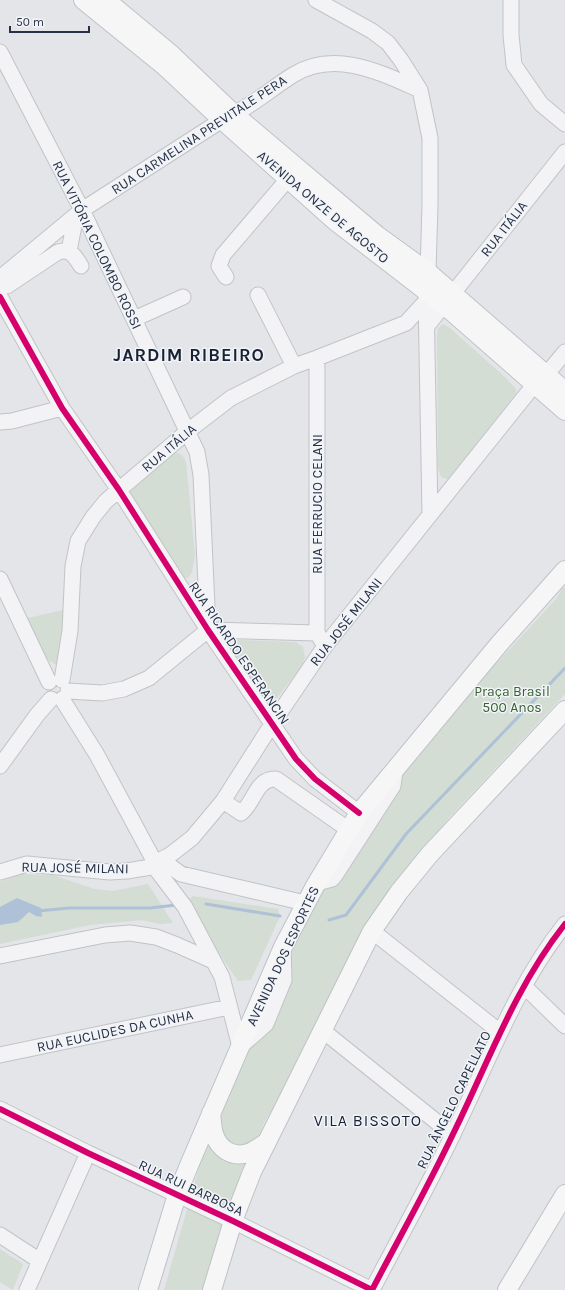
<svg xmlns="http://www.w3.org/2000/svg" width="565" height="1290" font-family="Karla,sans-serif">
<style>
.green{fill:#d3ddd3}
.water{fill:#aec1d7}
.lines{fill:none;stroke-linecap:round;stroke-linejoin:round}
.stream{stroke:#aec1d7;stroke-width:3}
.minor-casing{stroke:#c1c3c7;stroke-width:17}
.major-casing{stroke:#bec2c7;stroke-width:20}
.minor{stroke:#f3f3f5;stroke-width:15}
.major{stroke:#f6f6f7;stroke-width:18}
.cycleway-casing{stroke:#f1f4f8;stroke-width:8}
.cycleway{stroke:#d6006c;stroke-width:6}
.labels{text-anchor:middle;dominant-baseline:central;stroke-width:3;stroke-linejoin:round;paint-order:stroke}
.street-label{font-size:14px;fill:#273145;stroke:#f1f4f8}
.park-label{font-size:14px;fill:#3b6232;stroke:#f1f4f8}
.quarter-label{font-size:16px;letter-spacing:1px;fill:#192235;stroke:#f1f4f8}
.district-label{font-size:18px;font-weight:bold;letter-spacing:1px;fill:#192235;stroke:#f1f4f8}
</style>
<rect width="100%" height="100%" fill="#e3e5e9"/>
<path class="green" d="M 443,324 L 450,328 L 506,378 L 516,389 L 516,393 L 513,397 L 448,479 C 440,479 439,473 438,466 L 437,337 L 438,328 Z
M 174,452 C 181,454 184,456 186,462 L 195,555 L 192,572 L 189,577 L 184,579 L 128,491 Z
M 563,587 L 565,588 L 565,694 L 448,819 L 373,915 L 302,1058 L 263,1125 L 257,1141 L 204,1290 L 164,1290 L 200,1164 L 221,1103 L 311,905 L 400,767 L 556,599 Z
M 63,610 C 63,628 65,649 56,665 L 48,660 L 40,648 L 28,618 Z
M 238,640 L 296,642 L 303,647 L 305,657 L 302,666 L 277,698 L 272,701 L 266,699 L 260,693 L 232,652 L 231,646 Z
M 20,874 L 53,875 L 94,889 L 113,891 L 148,884 L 173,923 L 160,924 L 142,920 L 90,925 L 0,944 L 0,882 Z
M 193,896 L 278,909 L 280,916 L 251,980 L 238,981 L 233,974 C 218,951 198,927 189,899 Z
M 0,1249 L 23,1264 L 13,1290 L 0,1282 Z"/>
<path class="water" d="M 17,898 L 41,908 L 42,917 L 36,916 L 29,912 L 18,922 L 0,925 L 0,907 Z"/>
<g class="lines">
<path class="stream" d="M 206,904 L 280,916
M 38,911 L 69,908 L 150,908 L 176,905
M 329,920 L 346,915 L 406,834 L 565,668"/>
<defs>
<path id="minor" d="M 316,0 L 372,31 L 388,43 L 401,60 L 420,90 L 430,138 L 430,205 L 428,272
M 511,0 L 511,35 L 514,65 L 541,104 L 565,124
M 0,52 L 82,210 L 197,452 L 201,475 L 208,629
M 69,251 L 76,215
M 226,277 L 219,266 L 223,255 L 288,179
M 0,278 L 82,210 L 222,120 C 248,109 269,90 293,75 C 335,49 381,73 420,90
M 7,286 L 58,252 C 70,248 75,256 81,266
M 258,295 L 294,366
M 426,296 L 430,515
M 0,297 L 62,408 L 119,490 L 208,630 L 296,759 L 315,779 L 359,813
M 134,319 L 183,297
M 427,326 L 565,152
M 317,358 L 317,633 L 325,646
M 546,375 L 565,352
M 0,422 L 12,421 L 62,408
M 0,579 L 49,682
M 62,680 L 70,631 L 73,566 L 78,541 L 93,517 L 106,501 L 188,431 L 231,398 L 294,366 L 317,358 L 406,323 L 426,301
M 68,691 L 102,693 L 124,689 L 149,678 L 208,630 L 317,633
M 62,699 L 97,755 L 152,857
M 0,766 L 37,715 L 51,699
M 223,801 L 241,813 C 255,802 256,778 276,779 L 349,830
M 162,859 L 170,855 L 192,838 L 223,801 L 272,724 L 325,646 L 534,385
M 163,861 L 181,874 L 305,903
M 156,869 L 185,907 L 222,977 L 240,1047 L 266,1024 L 284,980 L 283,947
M 0,872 L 27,864 L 110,872 L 127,871 L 151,867
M 317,883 L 332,879 L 336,874 L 393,786 L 395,771
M 372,931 L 500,1032
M 0,956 L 105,935 L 130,933 L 156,937 L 177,945 L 213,961
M 524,986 L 565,1026
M 322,1030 L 453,1135
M 0,1055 L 229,1007
M 0,1109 L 88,1153 L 233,1221 L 372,1290 C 399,1238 428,1187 453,1134 C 488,1063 515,987 565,924
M 0,1235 L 40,1261
M 27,1290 L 88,1153"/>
<path id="major" d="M 83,0 L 163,65 L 222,120 L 335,221 L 444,305 L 565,411
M 106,0 L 171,54 L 235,115 L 377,235 L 428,272 L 565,391
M 211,1113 C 212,1119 212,1128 214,1134 C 219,1149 232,1158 248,1153 C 254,1151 261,1146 267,1142
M 148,1290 L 177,1195 L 190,1163 L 283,947 L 315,886 L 359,813 L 500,643 L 565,570
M 212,1290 L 233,1221 L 252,1172 L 372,931 L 399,892 L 430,854 L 565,710
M 507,1290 L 565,1194"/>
</defs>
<use href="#minor" class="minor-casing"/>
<use href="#major" class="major-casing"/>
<use href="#minor" class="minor"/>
<use href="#major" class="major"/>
<defs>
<path id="cycleway" d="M 0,297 L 62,408 L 119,490 L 208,630 L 296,759 L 315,779 L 359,813
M 0,1109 L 88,1153 L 233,1221 L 372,1290 C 399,1238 428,1187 453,1134 C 488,1063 515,987 565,924"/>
</defs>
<use href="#cycleway" class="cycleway-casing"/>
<use href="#cycleway" class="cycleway"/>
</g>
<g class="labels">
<g class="street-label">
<text transform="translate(199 135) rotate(-33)">RUA CARMELINA PREVITALE PERA</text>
<text transform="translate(323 207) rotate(40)">AVENIDA ONZE DE AGOSTO</text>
<text transform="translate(504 229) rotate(-52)">RUA ITÁLIA</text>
<text transform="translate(97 245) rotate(64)">RUA VITÓRIA COLOMBO ROSSI</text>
<text transform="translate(169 448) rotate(-40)">RUA ITÁLIA</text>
<text transform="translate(317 504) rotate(-90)">RUA FERRUCIO CELANI</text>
<text transform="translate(346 622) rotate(-52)">RUA JOSÉ MILANI</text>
<text transform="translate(239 653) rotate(56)">RUA RICARDO ESPERANCIN</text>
<text transform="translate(75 868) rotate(1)">RUA JOSÉ MILANI</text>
<text transform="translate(283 956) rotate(-65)">AVENIDA DOS ESPORTES</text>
<text transform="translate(115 1031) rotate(-12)">RUA EUCLIDES DA CUNHA</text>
<text transform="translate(454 1100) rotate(-64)">RUA ÂNGELO CAPELLATO</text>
<text transform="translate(191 1188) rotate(25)">RUA RUI BARBOSA</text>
</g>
<g class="park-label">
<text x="512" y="691">Praça Brasil<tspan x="512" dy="16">500 Anos</tspan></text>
</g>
<g class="quarter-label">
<text x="368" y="1120">VILA BISSOTO</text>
</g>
<g class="district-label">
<text x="189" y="355">JARDIM RIBEIRO</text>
</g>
</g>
<path d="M10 26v6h79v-6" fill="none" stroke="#273145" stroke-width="2"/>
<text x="16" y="26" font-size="12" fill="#273145" stroke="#f1f4f8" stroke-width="3" paint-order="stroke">50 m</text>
</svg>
